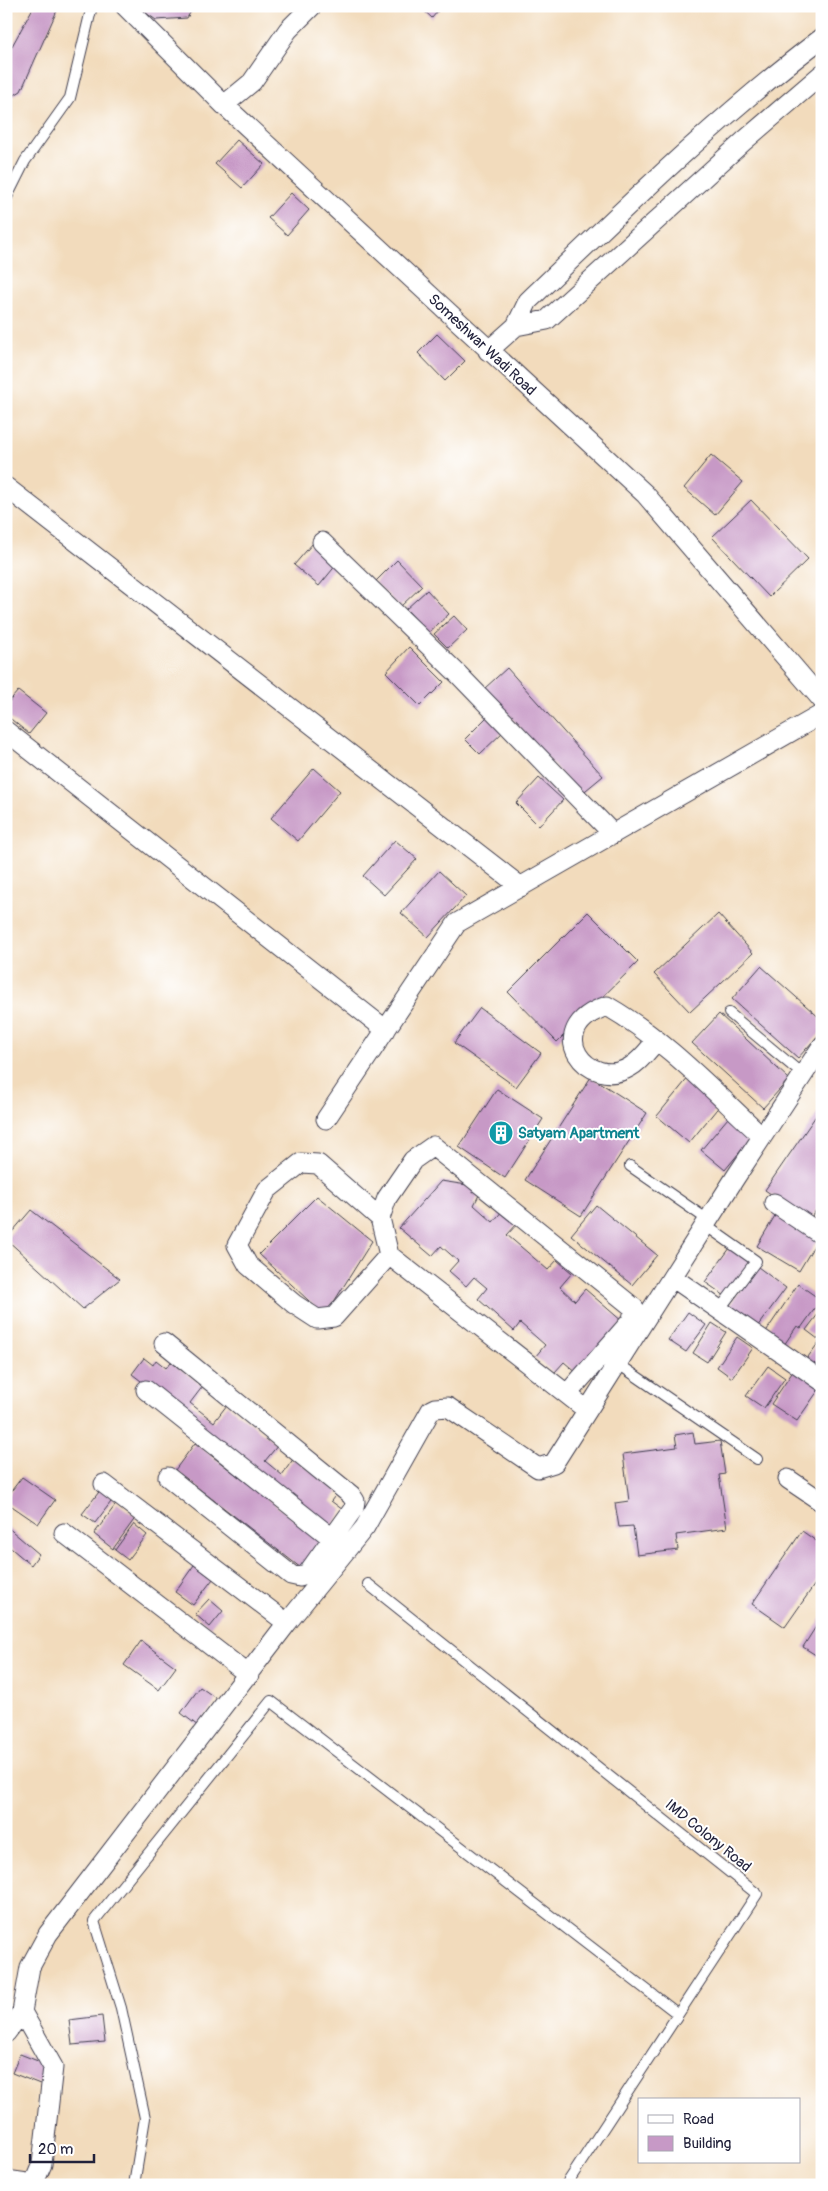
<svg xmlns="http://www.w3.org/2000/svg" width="828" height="2191" font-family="Pangolin,sans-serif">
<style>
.building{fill:#c799c6}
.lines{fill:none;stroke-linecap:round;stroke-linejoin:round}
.service-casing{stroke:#413e4e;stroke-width:12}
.minor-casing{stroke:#413e4e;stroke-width:21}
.service{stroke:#fff;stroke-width:10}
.minor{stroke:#fff;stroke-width:19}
.labels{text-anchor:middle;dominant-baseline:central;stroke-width:4;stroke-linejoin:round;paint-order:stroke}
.street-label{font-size:15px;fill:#22223b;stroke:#fff}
.culture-label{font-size:15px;font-weight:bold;fill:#0d838f;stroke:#fff;text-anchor:start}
</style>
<rect width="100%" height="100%" fill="#fff"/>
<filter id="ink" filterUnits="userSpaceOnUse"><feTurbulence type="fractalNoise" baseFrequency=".02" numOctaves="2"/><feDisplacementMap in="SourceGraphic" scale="10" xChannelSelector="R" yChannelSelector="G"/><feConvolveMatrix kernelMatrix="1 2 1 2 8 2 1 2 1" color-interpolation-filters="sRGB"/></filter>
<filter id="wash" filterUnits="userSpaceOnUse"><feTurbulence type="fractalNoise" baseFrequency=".0096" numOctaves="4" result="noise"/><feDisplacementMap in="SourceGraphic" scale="20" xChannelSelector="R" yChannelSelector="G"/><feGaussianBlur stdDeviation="1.12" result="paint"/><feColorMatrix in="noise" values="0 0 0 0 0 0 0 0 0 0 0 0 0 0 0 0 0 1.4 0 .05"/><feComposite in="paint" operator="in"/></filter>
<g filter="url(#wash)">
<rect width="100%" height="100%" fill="#f2dbbc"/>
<g id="blocks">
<path class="building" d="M 34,6 L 59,6 L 21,91 L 6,100 L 6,57 Z
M 136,6 L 194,6 L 187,18 L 156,20 Z
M 419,6 L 442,6 L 432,18 Z
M 237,140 L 264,164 L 242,188 L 215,164 Z
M 291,193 L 309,210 L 287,235 L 268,218 Z
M 437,334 L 465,361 L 445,381 L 418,353 Z
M 711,455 L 743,482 L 715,515 L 684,488 Z
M 751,500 L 808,559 L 769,597 L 712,537 Z
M 313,543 L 337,564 L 319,586 L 294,565 Z
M 397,560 L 422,586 L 400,607 L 375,582 Z
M 427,590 L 449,614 L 428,633 L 406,609 Z
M 454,616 L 467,630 L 448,648 L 434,634 Z
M 409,647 L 444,682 L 420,706 L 386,672 Z
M 507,668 L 603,776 L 580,795 L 485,688 Z
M 18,691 L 46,713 L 29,734 L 6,715 L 6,705 Z
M 489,715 L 504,731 L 480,754 L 465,739 Z
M 314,768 L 340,791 L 298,841 L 271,818 Z
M 539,778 L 563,800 L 539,826 L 516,803 Z
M 395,840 L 417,859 L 384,895 L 363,876 Z
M 439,871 L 466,896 L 428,937 L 401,913 Z
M 588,912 L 638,962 L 557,1042 L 508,992 Z
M 718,914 L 753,953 L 690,1012 L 654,974 Z
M 761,966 L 822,1020 L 822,1031 L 798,1058 L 732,999 Z
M 480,1008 L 541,1053 L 516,1087 L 454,1043 Z
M 719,1014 L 789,1079 L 763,1108 L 692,1043 Z
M 591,1077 L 647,1113 L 581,1216 L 525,1180 Z
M 689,1077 L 721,1104 L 689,1143 L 657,1116 Z
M 497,1089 L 543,1119 L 505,1178 L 459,1147 Z
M 822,1107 L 822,1202 L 809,1220 L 765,1190 Z
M 728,1118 L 752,1137 L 725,1170 L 701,1150 Z
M 441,1181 L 467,1185 L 480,1193 L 474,1205 L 493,1222 L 503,1210 L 518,1223 L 507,1235 L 548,1270 L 557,1260 L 572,1273 L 560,1287 L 575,1301 L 585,1289 L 623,1322 L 578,1374 L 564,1362 L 554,1373 L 535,1357 L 545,1345 L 520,1323 L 514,1331 L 478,1299 L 487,1288 L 474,1277 L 466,1286 L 449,1271 L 458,1261 L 441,1246 L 432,1256 L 399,1228 Z
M 317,1196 L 372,1241 L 325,1316 L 259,1254 Z
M 596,1205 L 657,1255 L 632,1285 L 571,1235 Z
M 31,1210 L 120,1279 L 83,1309 L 6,1239 Z
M 776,1214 L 818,1239 L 799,1271 L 757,1246 Z
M 730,1248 L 750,1261 L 725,1296 L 705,1282 Z
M 758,1267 L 786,1288 L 757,1327 L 729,1306 Z
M 798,1284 L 821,1300 L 801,1328 L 797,1326 L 784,1345 L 765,1333 Z
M 822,1309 L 822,1334 L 818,1339 L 806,1330 Z
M 688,1312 L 706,1325 L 686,1352 L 668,1340 Z
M 712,1323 L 726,1332 L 707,1362 L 693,1353 Z
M 737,1337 L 753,1348 L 732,1378 L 717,1367 Z
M 822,1338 L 822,1372 L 805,1361 Z
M 144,1358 L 153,1365 L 156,1360 L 166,1368 L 171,1362 L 203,1386 L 190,1403 L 214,1422 L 227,1405 L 278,1445 L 265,1461 L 282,1475 L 294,1458 L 338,1492 L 331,1501 L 343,1510 L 330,1528 L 132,1374 Z
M 768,1366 L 785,1378 L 764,1408 L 746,1396 Z
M 796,1367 L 822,1385 L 797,1421 L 771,1404 Z
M 693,1432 L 695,1444 L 720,1441 L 725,1474 L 719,1475 L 727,1528 L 676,1535 L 678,1550 L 637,1555 L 633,1526 L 619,1527 L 615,1503 L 629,1501 L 623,1454 L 677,1447 L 675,1435 Z
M 195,1443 L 322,1541 L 301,1568 L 175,1470 Z
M 22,1477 L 55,1500 L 38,1524 L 6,1502 L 6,1498 Z
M 102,1488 L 114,1498 L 95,1523 L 82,1514 Z
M 117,1503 L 136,1517 L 113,1549 L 94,1534 Z
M 134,1524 L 147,1535 L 128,1560 L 115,1550 Z
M 6,1526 L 39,1554 L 31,1565 L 6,1544 Z
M 802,1531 L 822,1545 L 822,1574 L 785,1627 L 752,1604 Z
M 194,1565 L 213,1579 L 193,1605 L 175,1592 Z
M 209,1599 L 223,1611 L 210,1627 L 195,1614 Z
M 822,1617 L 822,1659 L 803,1647 Z
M 141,1641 L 176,1667 L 159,1690 L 124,1665 Z
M 200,1687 L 217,1699 L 198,1726 L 181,1713 Z
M 102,2016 L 105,2042 L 72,2045 L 69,2020 Z
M 20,2054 L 48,2065 L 40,2084 L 12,2073 Z"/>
</g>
</g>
<g filter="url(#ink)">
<use href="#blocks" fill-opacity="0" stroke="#413e4e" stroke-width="1"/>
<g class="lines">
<defs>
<path id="service" d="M 6,199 L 25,161 L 70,98 L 92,6
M 729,1013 L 802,1074
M 630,1166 L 708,1220
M 705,1225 L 756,1261 L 719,1310
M 617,1363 L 757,1459
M 368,1584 L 757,1894 L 566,2185
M 134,2185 L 145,2118 L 121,2008 L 94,1921 L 271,1701 L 678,2014"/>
<path id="minor" d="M 125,6 L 224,105 L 645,494 L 822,700
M 224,105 L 252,82 L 288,30 L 312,6
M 516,326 L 547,320 L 744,141 L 822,74
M 488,351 L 516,326 L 528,301 C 623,210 717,117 822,38
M 6,487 L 521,887
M 322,542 L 459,675 L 613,834
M 6,731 L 386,1030
M 657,1040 C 649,1049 641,1061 630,1067 C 589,1092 539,1029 607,1006 C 666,1040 713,1091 762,1136
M 326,1119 L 457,923 L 822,714
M 774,1203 L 822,1235
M 380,1218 L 318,1164 L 301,1163 L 267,1190 L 237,1245 L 248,1265 L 294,1304 L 317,1319 L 334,1317 L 389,1255
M 672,1277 L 822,1381
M 164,1343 L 351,1495 L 355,1501 L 354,1508 L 307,1574 L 300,1577 L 291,1575 L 168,1477
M 146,1390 L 342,1546
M 568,1393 L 632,1320 L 634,1308 L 433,1146 L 413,1160 L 387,1198 L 380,1218 L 389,1255 L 587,1410
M 788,1479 L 822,1502
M 104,1484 L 287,1623
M 64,1533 L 249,1675
M 22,2012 L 53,2067 L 42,2164 L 33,2185
M 6,2033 L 22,2012 L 30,1967 L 48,1934 L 287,1623 L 365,1527 L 431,1410 L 435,1408 L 448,1407 L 538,1468 L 554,1463 L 735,1178 L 822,1046
M 6,2180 L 34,2184"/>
</defs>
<use href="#service" class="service-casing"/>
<use href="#minor" class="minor-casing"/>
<use href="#service" class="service"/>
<use href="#minor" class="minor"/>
</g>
</g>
<defs>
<symbol id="building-disc" viewBox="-11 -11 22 22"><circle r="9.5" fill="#0f9aa8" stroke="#fff"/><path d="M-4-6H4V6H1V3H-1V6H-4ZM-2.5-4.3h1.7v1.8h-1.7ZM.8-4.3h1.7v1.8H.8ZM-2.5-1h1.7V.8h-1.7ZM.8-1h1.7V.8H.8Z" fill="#fff"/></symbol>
</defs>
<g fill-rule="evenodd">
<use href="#building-disc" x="487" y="1119" width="28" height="28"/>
</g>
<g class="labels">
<g class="street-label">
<text transform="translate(482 345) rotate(43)">Someshwar Wadi Road</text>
<text transform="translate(708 1836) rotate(39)">IMD Colony Road</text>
</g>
<g class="culture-label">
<text x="518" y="1133">Satyam Apartment</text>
</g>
</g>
<rect width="828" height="2191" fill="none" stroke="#fff" stroke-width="25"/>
<rect x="638" y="2098" width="162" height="65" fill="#ffffff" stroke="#a7a7b1"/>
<rect x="648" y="2115" width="25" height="8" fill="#ffffff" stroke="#a7a7b1"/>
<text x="683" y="2124" font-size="15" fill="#22223b">Road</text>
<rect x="648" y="2136" width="25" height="15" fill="#c799c6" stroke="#a7a7b1"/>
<text x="683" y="2148" font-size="15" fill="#22223b">Building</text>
<path d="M30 2154v8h64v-8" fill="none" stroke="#22223b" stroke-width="2.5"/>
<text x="38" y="2154" font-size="15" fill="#22223b" stroke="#ffffff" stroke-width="4" paint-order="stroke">20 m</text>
</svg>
